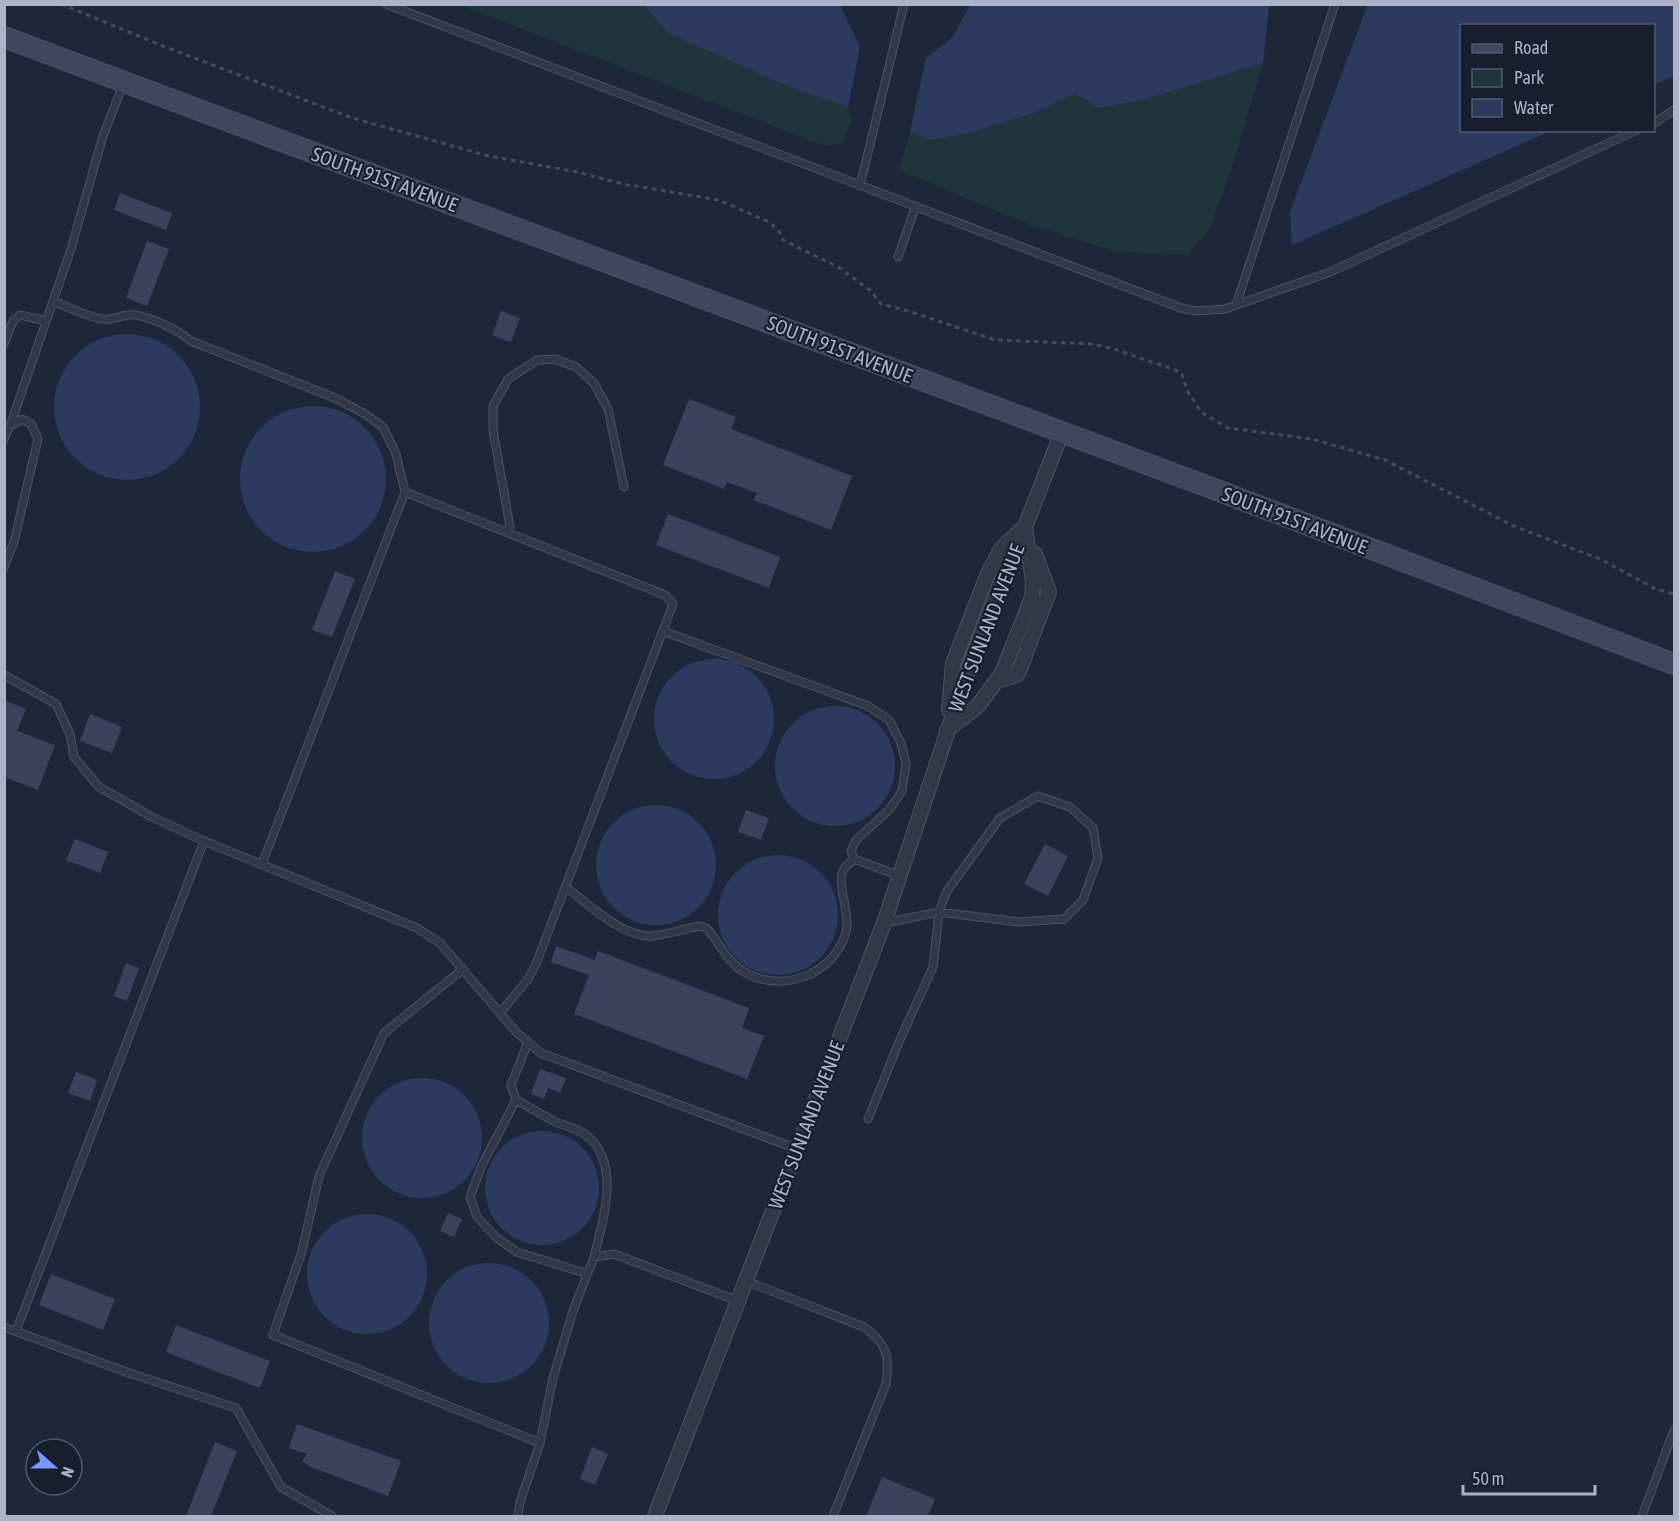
<svg xmlns="http://www.w3.org/2000/svg" width="1679" height="1521" font-family="'Asap Condensed',sans-serif">
<style>
.green{fill:#20343b}
.water{fill:#2c3a5f}
.building{fill:#3a435b}
.lines{fill:none;stroke-linecap:round;stroke-linejoin:round}
.service-casing{stroke:#4d5365;stroke-width:9}
.minor-casing{stroke:#4d5365;stroke-width:16}
.secondary-casing{stroke:#4d5365;stroke-width:22}
.path{stroke:#3e5159;stroke-width:3;stroke-dasharray:4.5 4.5;stroke-linecap:butt}
.service{stroke:#32384a;stroke-width:7}
.minor{stroke:#32384a;stroke-width:14}
.secondary{stroke:#40465e;stroke-width:20}
.labels{text-anchor:middle;dominant-baseline:central;stroke-width:4.5;stroke-linejoin:round;paint-order:stroke}
.street-label{font-size:20px;fill:#acb2c7;stroke:#181e2f}
</style>
<rect width="100%" height="100%" fill="#1e263a"/>
<path class="green" d="M 460,5 L 644,5 L 668,33 L 787,86 L 848,107 L 852,120 L 842,144 L 822,145 Z
M 1263,63 L 1234,161 L 1210,229 L 1187,255 L 1116,252 L 1030,225 L 899,170 L 910,132 L 930,140 L 1034,113 L 1075,94 L 1098,108 L 1143,100 Z"/>
<path class="water" d="M 1368,4 L 1674,5 L 1674,76 L 1654,85 L 1654,26 L 1462,26 L 1462,130 L 1551,131 L 1292,245 L 1290,212 Z
M 644,5 L 840,5 L 860,47 L 848,107 L 787,86 L 668,33 Z
M 970,5 L 970,4 L 1269,5 L 1263,63 L 1143,100 L 1098,108 L 1075,94 L 1034,113 L 969,133 L 930,140 L 910,132 L 926,58 L 952,38 Z
M54 407a73 73 0 1 1 146 0a73 73 0 1 1-146 0Z
M240 479a73 73 0 1 1 146 0a73 73 0 1 1-146 0Z
M654 719a60 60 0 1 1 120 0a60 60 0 1 1-120 0Z
M775 766a60 60 0 1 1 120 0a60 60 0 1 1-120 0Z
M596 865a60 60 0 1 1 120 0a60 60 0 1 1-120 0Z
M718 915a60 60 0 1 1 120 0a60 60 0 1 1-120 0Z
M362 1138a60 60 0 1 1 120 0a60 60 0 1 1-120 0Z
M485 1188a57 57 0 1 1 114 0a57 57 0 1 1-114 0Z
M307 1274a60 60 0 1 1 120 0a60 60 0 1 1-120 0Z
M429 1323a60 60 0 1 1 120 0a60 60 0 1 1-120 0Z"/>
<path class="building" d="M 120,193 L 172,213 L 166,230 L 114,210 Z
M 147,241 L 169,249 L 147,306 L 126,298 Z
M 501,311 L 520,318 L 511,342 L 492,335 Z
M 689,399 L 736,417 L 731,429 L 852,476 L 831,530 L 754,500 L 757,493 L 727,482 L 724,489 L 663,465 Z
M 668,514 L 780,557 L 769,588 L 656,545 Z
M 335,571 L 355,579 L 332,637 L 312,630 Z
M 4,700 L 26,709 L 17,731 L 55,745 L 38,790 L 4,777 Z
M 90,714 L 122,727 L 112,753 L 80,741 Z
M 746,810 L 769,818 L 761,840 L 738,832 Z
M 75,839 L 108,852 L 100,873 L 66,860 Z
M 1045,844 L 1068,856 L 1048,896 L 1024,884 Z
M 556,946 L 595,960 L 598,951 L 749,1008 L 742,1028 L 764,1036 L 747,1079 L 574,1014 L 589,975 L 551,962 Z
M 126,963 L 139,968 L 127,1001 L 114,996 Z
M 540,1069 L 566,1078 L 560,1093 L 548,1088 L 544,1099 L 531,1094 Z
M 76,1072 L 97,1080 L 90,1101 L 68,1093 Z
M 448,1213 L 462,1219 L 454,1237 L 440,1231 Z
M 51,1274 L 115,1299 L 103,1330 L 39,1305 Z
M 176,1325 L 270,1361 L 260,1388 L 166,1352 Z
M 297,1424 L 401,1461 L 388,1496 L 311,1467 L 302,1461 L 307,1454 L 289,1448 Z
M 215,1442 L 237,1451 L 211,1516 L 186,1516 Z
M 592,1447 L 608,1454 L 595,1485 L 580,1479 Z
M 882,1477 L 935,1499 L 928,1516 L 866,1516 Z"/>
<g class="lines">
<defs>
<path id="service" d="M 386,4 L 1181,308 L 1197,311 L 1225,309 L 1330,272 L 1637,130
M 1654,123 L 1674,110
M 860,186 L 904,4
M 898,257 L 915,208
M 53,301 C 68,307 85,316 101,319 C 113,321 117,316 128,315 C 145,313 178,330 191,341 L 335,398 L 365,414 L 383,427 L 396,454 L 405,492
M 1236,305 L 1335,4
M 4,344 L 13,321 L 20,315 L 46,321
M 10,426 L 71,249 L 103,136 L 123,85
M 4,439 L 10,426 L 22,419 L 31,424 L 38,439 L 14,542 L 4,567
M 508,533 L 510,527 L 493,430 L 493,406 L 508,379 L 537,360 L 555,359 L 576,367 L 594,383 L 608,409 L 624,487
M 663,631 L 868,706 L 889,720 L 901,743 L 906,764 L 902,791 L 889,810 L 856,840 L 851,851 L 854,859 L 900,876
M 4,675 L 56,704 L 70,734 L 74,757 L 99,787 L 152,817 L 204,841 L 417,928 L 440,943 L 517,1033 L 541,1053 L 797,1149
M 262,864 L 405,492 L 665,595 L 673,604 L 536,964 L 528,979 L 500,1013
M 566,887 C 587,903 624,939 653,936 C 668,934 684,929 699,926 L 706,928 C 720,942 723,957 741,970 C 779,995 834,976 846,932 C 851,911 835,882 844,869 C 846,865 851,862 854,859
M 463,969 L 384,1033 L 319,1176 L 302,1251 L 273,1335 L 540,1443
M 528,1042 L 511,1085 L 516,1100 C 529,1107 542,1115 556,1122 C 565,1126 578,1129 586,1135 C 622,1163 603,1220 594,1257
M 516,1100 L 482,1165 L 470,1197 L 477,1217 L 497,1238 L 517,1252 L 588,1274
M 868,1119 L 899,1042 L 933,967 L 939,912 L 947,891 L 1000,818 L 1038,796 L 1070,807 L 1093,828 L 1098,858 L 1083,900 L 1064,919 L 1019,922 L 939,912 L 884,923
M 746,1281 L 864,1327 C 887,1344 890,1356 886,1384 L 833,1516
M 4,1327 L 129,1373 L 236,1408 L 281,1487 L 332,1516
M 16,1331 L 204,841
M 518,1516 L 520,1502 L 540,1443 L 553,1378 L 573,1311 L 594,1257 L 614,1254 L 738,1301
M 1642,1516 L 1674,1430"/>
<path id="minor" d="M 997,681 L 1018,674 L 1049,592 L 1035,554
M 949,710 L 953,664 L 987,576 L 1001,549 L 1020,531
M 947,730 L 978,706 L 1002,673 L 1026,613 L 1032,597 L 1033,582 L 1025,527
M 655,1516 L 884,923 L 968,670 L 1003,576 L 1025,527 L 1062,432"/>
<path id="secondary" d="M 4,37 L 1214,489 L 1674,664"/>
</defs>
<use href="#service" class="service-casing"/>
<use href="#minor" class="minor-casing"/>
<use href="#secondary" class="secondary-casing"/>
<path class="path" d="M 61,4 L 163,46 L 352,118 L 489,156 L 577,172 L 623,184 L 719,200 L 769,222 L 778,230 L 783,240 L 838,267 L 870,290 L 881,304 L 908,311 L 995,340 L 1093,344 L 1114,349 L 1181,372 L 1188,392 L 1201,412 L 1228,428 L 1312,439 L 1385,460 L 1516,527 L 1600,559 L 1656,589 L 1674,594"/>
<use href="#service" class="service"/>
<use href="#minor" class="minor"/>
<use href="#secondary" class="secondary"/>
</g>
<g class="labels">
<g class="street-label">
<text transform="translate(385 179) rotate(20)">SOUTH 91ST AVENUE</text>
<text transform="translate(840 349) rotate(21)">SOUTH 91ST AVENUE</text>
<text transform="translate(1295 520) rotate(21)">SOUTH 91ST AVENUE</text>
<text transform="translate(986 628) rotate(-69)">WEST SUNLAND AVENUE</text>
<text transform="translate(806 1125) rotate(-69)">WEST SUNLAND AVENUE</text>
</g>
</g>
<rect width="1679" height="1521" fill="none" stroke="#acb2c7" stroke-width="12"/>
<rect x="1460" y="24" width="195" height="108" fill="#181e2f" stroke="#53596c" stroke-width="1.5"/>
<rect x="1472" y="44" width="30" height="9" fill="#40465e" stroke="#53596c" stroke-width="1.5"/>
<text x="1514" y="54" font-size="18" fill="#acb2c7">Road</text>
<rect x="1472" y="69" width="30" height="18" fill="#20343b" stroke="#53596c" stroke-width="1.5"/>
<text x="1514" y="84" font-size="18" fill="#acb2c7">Park</text>
<rect x="1472" y="99" width="30" height="18" fill="#2c3a5f" stroke="#53596c" stroke-width="1.5"/>
<text x="1514" y="114" font-size="18" fill="#acb2c7">Water</text>
<g transform="translate(54 1467) rotate(111)"><circle r="28" fill="#181e2f" stroke="#53596c" stroke-width="1.5"/>
<path d="M0-4.5L10 22L0 15L-10 22Z" fill="#7a98ff"/>
<text y="-9" font-size="16" font-weight="bold" text-anchor="middle" fill="#acb2c7">N</text>
</g>
<path d="M1463 1485v9h132v-9" fill="none" stroke="#acb2c7" stroke-width="3"/>
<text x="1472" y="1485" font-size="18" fill="#acb2c7" stroke="#181e2f" stroke-width="4.5" paint-order="stroke">50 m</text>
</svg>
